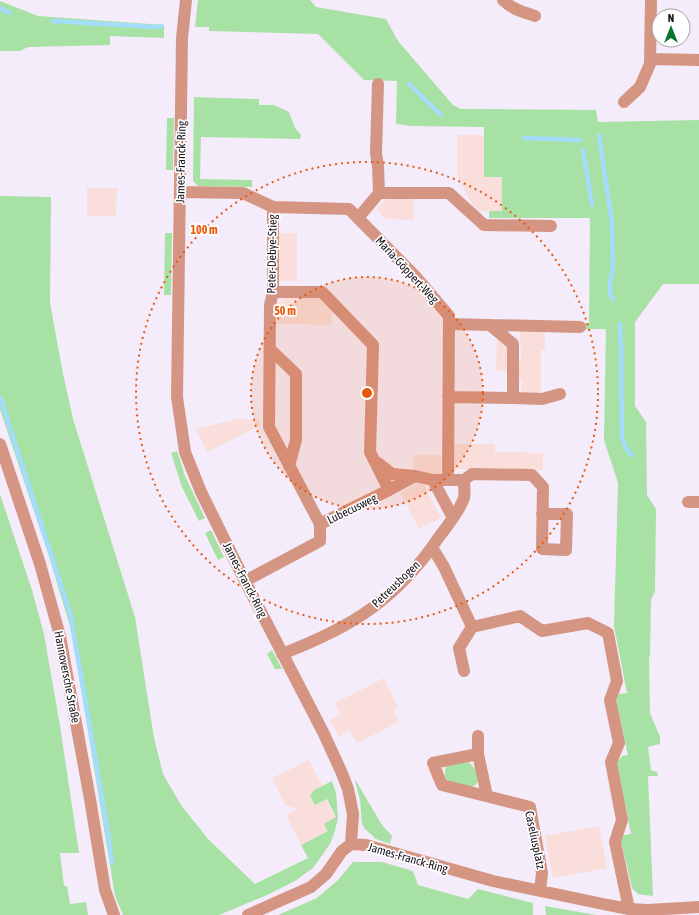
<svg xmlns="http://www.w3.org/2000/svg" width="699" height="915" font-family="'Asap Condensed',sans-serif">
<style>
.industrial{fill:#f9dedb}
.green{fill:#a8e1a4}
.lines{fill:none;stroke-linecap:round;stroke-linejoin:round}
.stream{stroke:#a4dcfc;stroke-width:4.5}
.minor{stroke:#d59583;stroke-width:12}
.ring{fill:none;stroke:#e8590c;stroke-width:2;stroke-dasharray:2 4}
.labels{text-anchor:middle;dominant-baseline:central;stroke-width:3.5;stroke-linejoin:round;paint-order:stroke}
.street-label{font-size:12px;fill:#18131c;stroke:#fff}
.centre{fill:#e8590c;stroke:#fff;stroke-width:2}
.ring-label{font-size:12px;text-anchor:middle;font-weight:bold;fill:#e8590c;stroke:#fff;stroke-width:3.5;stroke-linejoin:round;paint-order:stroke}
</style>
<rect width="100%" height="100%" fill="#f4ecfb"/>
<path class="industrial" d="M 457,135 L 484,135 L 484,176 L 502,177 L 502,211 L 476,211 L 457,176 Z
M 87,188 L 117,188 L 116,216 L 87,216 Z
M 387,198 L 414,199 L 413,220 L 386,219 L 376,209 Z
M 278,233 L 297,233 L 297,281 L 278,281 Z
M 284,297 L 320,298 L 332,312 L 332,325 L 276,324 L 276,305 Z
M 520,329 L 545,329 L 545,350 L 541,350 L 541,393 L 521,393 L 522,380 L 517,380 L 517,363 L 521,362 Z
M 497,339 L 510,347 L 510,370 L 496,371 Z
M 236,419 L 259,420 L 261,425 L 207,452 L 196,429 Z
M 454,444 L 495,444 L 495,452 L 543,453 L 543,470 L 453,469 Z
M 414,455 L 441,455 L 441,474 L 413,473 Z
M 422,481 L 441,518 L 419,529 L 400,492 Z
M 384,678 L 398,707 L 393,710 L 399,722 L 357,743 L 350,731 L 339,737 L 330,720 L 340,714 L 335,703 Z
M 309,760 L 322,786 L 314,790 L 310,796 L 313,801 L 315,805 L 326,799 L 336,818 L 328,831 L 301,845 L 286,815 L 297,809 L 285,805 L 272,778 Z
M 599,826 L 607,868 L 553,878 L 545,836 Z"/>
<path class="green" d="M 198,0 L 310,0 L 316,7 L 386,19 L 398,41 L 453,105 L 461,109 L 596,110 L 598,122 L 699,120 L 699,284 L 663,284 L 635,322 L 635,406 L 646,422 L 647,495 L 656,509 L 655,591 L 651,600 L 650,654 L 649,659 L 650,713 L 660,737 L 660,744 L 648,747 L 651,770 L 657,772 L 658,776 L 648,776 L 653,896 L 638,894 L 632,888 L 621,841 L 624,835 L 631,834 L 617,762 L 622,756 L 628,755 L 616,700 L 619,694 L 627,693 L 614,626 L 618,483 L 604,440 L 606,329 L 580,329 L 580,323 L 589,323 L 590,218 L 489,218 L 489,211 L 502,211 L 502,177 L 484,177 L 484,127 L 412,126 L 396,124 L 397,81 L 364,80 L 318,34 L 209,31 L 209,27 L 195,27 Z
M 0,1 L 38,16 L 164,25 L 164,38 L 110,36 L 110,45 L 28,47 L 20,51 L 0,51 Z
M 194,97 L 259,99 L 259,105 L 274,105 L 289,112 L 295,128 L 301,135 L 300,139 L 201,137 L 200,179 L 252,180 L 252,187 L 198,186 L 193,181 Z
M 167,118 L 174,118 L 173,170 L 166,170 Z
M 0,196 L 51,197 L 50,303 L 63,374 L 73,419 L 135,617 L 154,738 L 163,774 L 181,805 L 208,839 L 255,884 L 308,858 L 301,845 L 328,831 L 324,824 L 336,817 L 327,799 L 315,805 L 310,796 L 314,790 L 332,781 L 336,793 L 338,818 L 335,831 L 330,844 L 313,868 L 295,881 L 267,895 L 219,915 L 123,915 L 115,896 L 72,633 L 48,553 L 0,409 Z
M 165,233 L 172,233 L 171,295 L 164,295 Z
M 177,451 L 185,476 L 205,518 L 199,521 L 182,487 L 171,453 Z
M 0,494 L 32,590 L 44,634 L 60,726 L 79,853 L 60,853 L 64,886 L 67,886 L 70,904 L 86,902 L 88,915 L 0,915 Z
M 211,530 L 224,557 L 218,560 L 205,533 Z
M 272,650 L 282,669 L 275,669 L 267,654 Z
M 464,761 L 470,763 L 476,771 L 478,782 L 474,786 L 468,786 L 447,780 C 445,777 445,775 445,771 C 446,762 457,763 464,761 Z
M 355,781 L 356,781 L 382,825 L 392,836 L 390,844 L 376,839 L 365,829 L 362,824 L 360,800 Z
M 353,862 L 382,862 L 413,871 L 418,885 L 468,899 L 478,889 L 533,903 L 533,915 L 278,915 L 317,898 L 338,880 Z
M 545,906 L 596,915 L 546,915 Z"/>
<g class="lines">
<path class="stream" d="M 0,8 L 9,13
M 53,21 L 155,27 L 161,26
M 409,84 L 441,115
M 599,135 L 612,223 L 613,268 L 610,282 L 610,293 L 613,299
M 524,138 L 580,140
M 583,150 L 592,205
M 620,324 L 621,345 L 622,439 L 627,450 L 632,455
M 0,397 L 70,613 L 107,826 L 112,863"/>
<path class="minor" d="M 186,0 L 182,38 L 177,397 L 184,445 L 185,452 L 201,492 L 245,581 L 323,732 L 341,771 L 348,789 L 353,814 L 351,844
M 503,0 C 512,9 523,12 535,16
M 650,59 L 699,60
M 624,102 L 640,87 L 650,64 L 651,0
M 180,192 L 243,193 L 273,207 L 349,209 L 415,276 L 449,316 L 448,480
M 379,193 L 449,193 L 484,225 L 551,226
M 273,207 L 273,292 L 270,305 L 269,427 L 320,524
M 358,218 L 379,193 L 378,166 L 376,153 L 378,84
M 273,292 L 322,292 L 373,345 L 370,452 L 389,490
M 449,324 L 580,327
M 270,349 L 296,374 L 296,440 L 289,466
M 448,397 L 513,398 L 513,344 L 490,325
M 513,398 L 542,399 L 560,394
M 0,444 L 40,564 L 60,636 L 90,799 L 105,890 L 114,915
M 378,463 L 392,474 L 415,476
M 688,502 L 699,502
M 453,518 L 433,480 L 464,480 L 472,474 L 532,475 L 543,487 L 542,549 L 566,550 L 567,514 L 542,514
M 432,547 L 444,567 L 472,627 L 520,616 L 542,631 L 588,623 L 608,633 L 617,681 L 610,700 L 619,743 L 611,762 L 622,820 L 615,842 L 629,909
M 245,581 L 320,541 L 320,524 L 389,490 L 415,476 L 433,480
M 282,654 C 313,642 345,628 372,608 C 398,589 421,564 439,537 C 448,525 459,512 464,498 C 465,493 464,485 464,480
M 464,671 L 459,648 L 472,627
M 478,736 L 478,754
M 487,796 L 478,754 L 433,763 L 442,785 L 530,807 L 542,873 L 540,891
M 351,844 L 366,845 L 493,881 L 603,904 L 629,909 L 648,910 L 699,907
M 248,915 L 311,887 L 326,874 L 342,851 L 351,844"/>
</g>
<circle cx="367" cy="393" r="116" fill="#e8590c" fill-opacity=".12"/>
<g class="ring">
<circle cx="367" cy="393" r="116"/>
<circle cx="367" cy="393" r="231"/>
</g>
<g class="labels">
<g class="street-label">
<text transform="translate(181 162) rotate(-89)">James-Franck-Ring</text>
<text transform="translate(272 254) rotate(-89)">Peter-Debye-Stieg</text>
<text transform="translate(407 270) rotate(47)">Maria-Göppert-Weg</text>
<text transform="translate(352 509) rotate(-26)">Lubecusweg</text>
<text transform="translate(245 580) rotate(63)">James-Franck-Ring</text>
<text transform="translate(396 584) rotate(-44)">Petreusbogen</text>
<text transform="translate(67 677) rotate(79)">Hannoversche Straße</text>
<text transform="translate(535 840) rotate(78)">Caseliusplatz</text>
<text transform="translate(408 858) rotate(16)">James-Franck-Ring</text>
</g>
</g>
<circle cx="367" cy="393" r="6" class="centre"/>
<g class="ring-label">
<text x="204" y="234">100 m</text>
<text x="285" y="315">50 m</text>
</g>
<g transform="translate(671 28)"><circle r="19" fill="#ffffff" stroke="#a3a1a4"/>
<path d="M0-3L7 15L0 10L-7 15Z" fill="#06772b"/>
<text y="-6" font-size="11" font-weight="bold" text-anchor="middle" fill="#18131c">N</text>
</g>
</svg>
